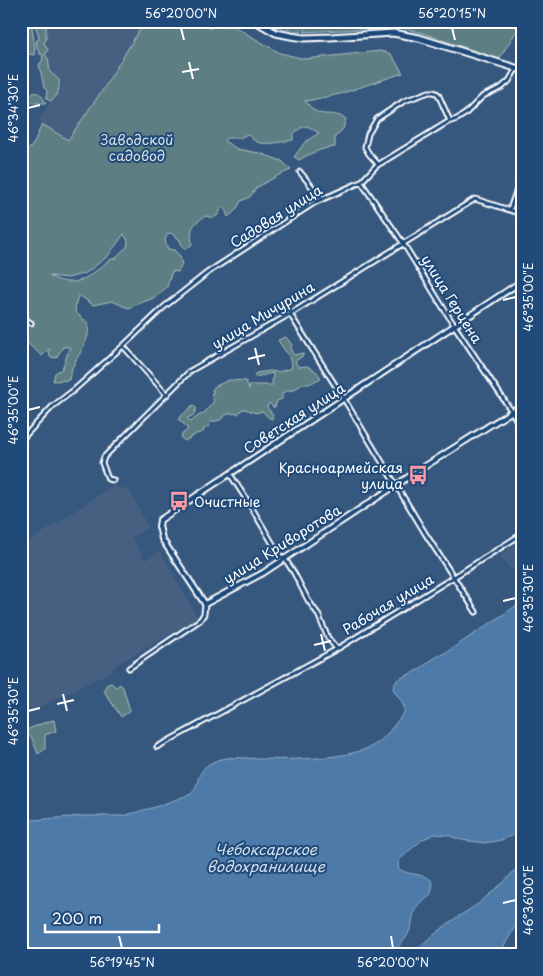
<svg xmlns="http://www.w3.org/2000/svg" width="543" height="976" font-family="'Playpen Sans',sans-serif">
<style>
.built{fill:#466081}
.green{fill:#5d7f83;stroke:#aebfc1;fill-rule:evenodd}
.water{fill:#4d7aa8;stroke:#94afcb}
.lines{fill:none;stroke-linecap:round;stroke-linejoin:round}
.minor-casing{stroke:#fff;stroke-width:7}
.tertiary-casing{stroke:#fff;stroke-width:8}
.primary-casing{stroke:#fff;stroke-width:9}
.minor{stroke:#1f4a7a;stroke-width:3}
.tertiary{stroke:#1f4a7a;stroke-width:4}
.primary{stroke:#1f4a7a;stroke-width:5}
.ticks{fill:none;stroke:#fff;stroke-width:2}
.labels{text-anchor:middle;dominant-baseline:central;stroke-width:4;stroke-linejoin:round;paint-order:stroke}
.park-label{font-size:14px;fill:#d6dfe0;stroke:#1f4a7a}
.street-label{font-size:14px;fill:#fff;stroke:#1f4a7a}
.poi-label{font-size:14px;fill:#fff;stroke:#1f4a7a;text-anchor:end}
.water-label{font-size:15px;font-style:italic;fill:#d2dee9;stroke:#1f4a7a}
.neatline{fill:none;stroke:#fff;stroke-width:2}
.ticks-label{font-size:12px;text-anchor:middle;fill:#fff}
</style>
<rect width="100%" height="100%" fill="#36577e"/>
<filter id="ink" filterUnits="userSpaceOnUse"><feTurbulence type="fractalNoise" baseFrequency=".02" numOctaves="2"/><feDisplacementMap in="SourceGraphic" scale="10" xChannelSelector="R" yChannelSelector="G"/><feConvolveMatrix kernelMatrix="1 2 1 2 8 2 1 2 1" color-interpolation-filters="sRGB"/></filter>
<g filter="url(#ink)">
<path class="built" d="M 44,21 L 145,21 L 104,88 L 68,140 L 42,124 L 39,119 L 62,84 L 48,71 L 40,48 Z
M 112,486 L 130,490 L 148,528 L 132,537 L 145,560 L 160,551 L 198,618 L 117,664 L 108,673 L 21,717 L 21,547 Z
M 522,540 L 522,562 L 511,569 L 500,556 Z"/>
<path class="green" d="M 21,21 L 31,21 L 35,48 L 34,55 L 29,54 L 21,50 L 23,47 L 21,43 Z
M 36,21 L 46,21 L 46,39 L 44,43 L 48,50 L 45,55 L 48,58 L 50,72 L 59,80 C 60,87 58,98 50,101 L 46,98 L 47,91 L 44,87 L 39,64 L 42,62 L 43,55 L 40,54 L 37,47 L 36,41 L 39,39 L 38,33 L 34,24 Z
M 145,21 L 199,21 L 210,29 L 216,21 L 220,21 L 226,26 L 230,24 L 280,53 L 305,59 L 380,51 L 391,54 L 403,73 L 340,94 L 307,101 L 305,100 C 320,123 329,108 346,119 L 343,129 L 335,137 L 335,147 C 322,148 311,153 299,160 L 294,157 L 305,142 L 319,133 L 307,126 L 301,128 L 293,134 L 293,140 C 282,141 269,146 257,142 C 254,141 250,137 247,134 L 240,138 L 227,138 L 224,141 L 237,149 L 259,153 L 282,161 L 291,170 L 279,175 L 256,188 L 250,197 L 241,201 L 236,210 L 228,217 L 225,209 L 222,207 L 218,215 L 213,218 L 206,216 C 192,224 190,228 192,244 L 186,250 L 182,246 L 180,240 L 171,233 L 167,234 L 165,241 L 168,249 L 174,250 L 180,256 L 182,265 L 178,272 L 172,271 L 167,287 L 156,297 L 128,308 L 112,301 L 93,305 L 79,295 L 76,302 L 75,312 L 88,323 C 88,327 89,332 88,335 C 84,352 71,362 69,380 L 53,381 L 55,373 L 62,369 L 70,347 L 63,347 L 56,358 L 50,357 L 49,349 L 42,356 L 26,342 L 23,359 L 21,360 L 21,312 L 23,314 L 24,321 L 33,327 L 34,323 L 21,309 L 21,290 L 25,292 L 21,283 L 21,159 L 34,143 L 42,124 L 68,140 L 104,88 ZM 124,234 L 128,241 L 127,247 L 120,253 L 116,258 C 109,259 105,263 100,268 C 82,282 71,287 49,276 L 68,278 L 86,273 L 108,256 Z
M 264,21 L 307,21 L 301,32 L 271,26 Z
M 309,21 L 521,21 L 521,24 L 499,59 L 419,32 L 398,27 L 304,32 Z
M 21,68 L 24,78 L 24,93 L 29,95 C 39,89 41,95 46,103 L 33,103 L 27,102 L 26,107 L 21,109 Z
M 286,337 L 292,345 C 290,349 291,351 294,355 L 303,353 L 303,356 L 295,361 L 297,365 L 299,367 L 307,366 L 317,372 L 321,378 L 309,384 L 303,384 L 293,390 L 287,391 L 282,393 L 282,399 L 277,401 L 275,407 L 273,407 L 269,403 L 267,407 L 273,415 L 272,419 L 268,417 L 262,411 L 256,413 L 245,409 L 241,410 L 238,414 L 229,413 L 220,420 L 211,422 L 208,427 L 205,428 L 203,432 L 196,434 L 185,441 L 181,438 L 182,434 L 187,431 L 187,427 L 178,419 L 193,405 L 196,408 L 194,415 L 187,418 L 191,422 L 198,416 L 204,413 L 214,401 L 211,394 L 214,392 L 212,391 L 214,387 L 229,380 L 246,381 L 249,389 L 250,385 L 272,385 L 273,373 L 255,377 L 254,376 L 256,373 L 270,371 L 278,372 L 292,368 L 289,356 L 281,345 L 278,340 Z
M 111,683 L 116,687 L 120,684 L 123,687 L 130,711 L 121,717 L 104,691 L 106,685 Z
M 54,720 L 56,731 L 45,735 L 45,749 L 38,754 L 31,736 L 21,741 L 21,732 L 46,722 Z"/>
<path class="water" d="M 522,602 L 522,832 L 501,840 L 485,843 L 462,840 L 447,835 L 435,834 L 423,839 L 410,850 L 399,860 L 398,868 C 407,876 420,872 431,880 C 436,899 424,895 416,908 C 413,912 413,918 412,923 C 408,939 402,943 390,954 L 21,955 L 21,821 L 83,816 L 123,816 L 155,807 L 191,794 C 200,785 195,772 211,763 C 224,755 244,758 259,759 C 289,760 351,760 376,744 C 385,739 397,721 404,713 C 406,703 396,696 393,688 L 397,680 L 418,670 L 433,659 L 450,650 Z
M 522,862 L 522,914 L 499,955 L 409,955 L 450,922 L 478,904 L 504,882 Z"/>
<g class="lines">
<defs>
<path id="minor" d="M 378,164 L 369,154 L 365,147 L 368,134 L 377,119 L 404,101 L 429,92 L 434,92 L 438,94 L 450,121
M 300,172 L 322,199
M 361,182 L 403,243 L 454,325 L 512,412 L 522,430
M 510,209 L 522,175
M 21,310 L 26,320 L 31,323
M 290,314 L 344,399 L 425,533 L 476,612
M 123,346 L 167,395
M 21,440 L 53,406 L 74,390 L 123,346 L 164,307 L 207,273 L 314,203 L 361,182 L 376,166 L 448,122 L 457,119 L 465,114 L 483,96 L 501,88 L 509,81 L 516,69
M 230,474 L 250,505 L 280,556 L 285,559 L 294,573 L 308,600 L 318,614 L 328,638 L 337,649
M 113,480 L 108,479 L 102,463 L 104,457 L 190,371 L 290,314 L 475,199 L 522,214
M 129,668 L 200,620 L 204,614 L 205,604
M 157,747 L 337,649 L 454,577 L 522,534"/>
<path id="tertiary" d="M 522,281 L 166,516 L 160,520 L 159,526 L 162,539 L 205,604 L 263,573 L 416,472 L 522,405"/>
<path id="primary" d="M 255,21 L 276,33 L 291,36 L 304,38 L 330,37 L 393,33 L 419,38 L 522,70"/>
</defs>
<use href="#minor" class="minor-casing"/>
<use href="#tertiary" class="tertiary-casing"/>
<use href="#primary" class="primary-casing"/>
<use href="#minor" class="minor"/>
<use href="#tertiary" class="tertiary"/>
<use href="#primary" class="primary"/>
</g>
</g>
<path class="ticks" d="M 181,28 L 184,40M 452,28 L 455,40M 189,62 L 193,79M 182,72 L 199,69M 28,108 L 40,105M 503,300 L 516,297M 255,348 L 259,365M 248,359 L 265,355M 28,410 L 40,407M 503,601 L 516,598M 321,634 L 325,651M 314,645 L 331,641M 63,694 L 67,711M 57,704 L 74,700M 28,711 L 40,708M 503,903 L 516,900M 119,936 L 122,948M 391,936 L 393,948"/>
<defs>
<symbol id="bus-bare" viewBox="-9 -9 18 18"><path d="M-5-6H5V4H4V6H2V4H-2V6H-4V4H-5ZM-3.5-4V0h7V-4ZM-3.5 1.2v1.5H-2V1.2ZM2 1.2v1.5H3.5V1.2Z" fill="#ff9aa2" stroke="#1f4a7a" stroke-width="2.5" paint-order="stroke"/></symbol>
</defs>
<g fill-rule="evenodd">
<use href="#bus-bare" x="404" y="461" width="28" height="28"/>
<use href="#bus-bare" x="165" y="487" width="28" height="28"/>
</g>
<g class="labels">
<g class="park-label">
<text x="137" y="139">Заводской<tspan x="137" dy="16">садовод</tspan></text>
</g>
<g class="street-label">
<text transform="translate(276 216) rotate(-32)">Садовая улица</text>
<text transform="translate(452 299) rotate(58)">улица Герцена</text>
<text transform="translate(263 315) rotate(-31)">улица Мичурина</text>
<text transform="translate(294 418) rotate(-33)">Советская улица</text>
<text transform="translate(282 544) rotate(-32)">улица Криворотова</text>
<text transform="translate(388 604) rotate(-31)">Рабочая улица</text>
</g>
<g class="poi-label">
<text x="403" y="467">Красноармейская<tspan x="403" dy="16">улица</tspan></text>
<text x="194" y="501" text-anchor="start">Очистные</text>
</g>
<g class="water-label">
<text x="266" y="848">Чебоксарское<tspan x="266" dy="17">водохранилище</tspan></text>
</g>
</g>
<rect width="543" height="976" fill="none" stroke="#1f4a7a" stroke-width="55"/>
<path d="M45 924v8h114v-8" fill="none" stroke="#ffffff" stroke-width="2.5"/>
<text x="52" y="924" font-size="15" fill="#ffffff" stroke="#1f4a7a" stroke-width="4" paint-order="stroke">200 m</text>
<rect x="28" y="28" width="488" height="920" class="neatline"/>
<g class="ticks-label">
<text x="181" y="18">56°20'00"N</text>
<text x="452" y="18">56°20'15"N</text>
<text transform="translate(14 108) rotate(-90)" y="4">46°34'30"E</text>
<text transform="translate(529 297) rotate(-90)" y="4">46°35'00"E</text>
<text transform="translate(14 410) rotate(-90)" y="4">46°35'00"E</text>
<text transform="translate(529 598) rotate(-90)" y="4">46°35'30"E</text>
<text transform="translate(14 711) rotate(-90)" y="4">46°35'30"E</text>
<text transform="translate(529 900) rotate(-90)" y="4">46°36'00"E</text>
<text x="122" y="967">56°19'45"N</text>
<text x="393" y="967">56°20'00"N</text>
</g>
</svg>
